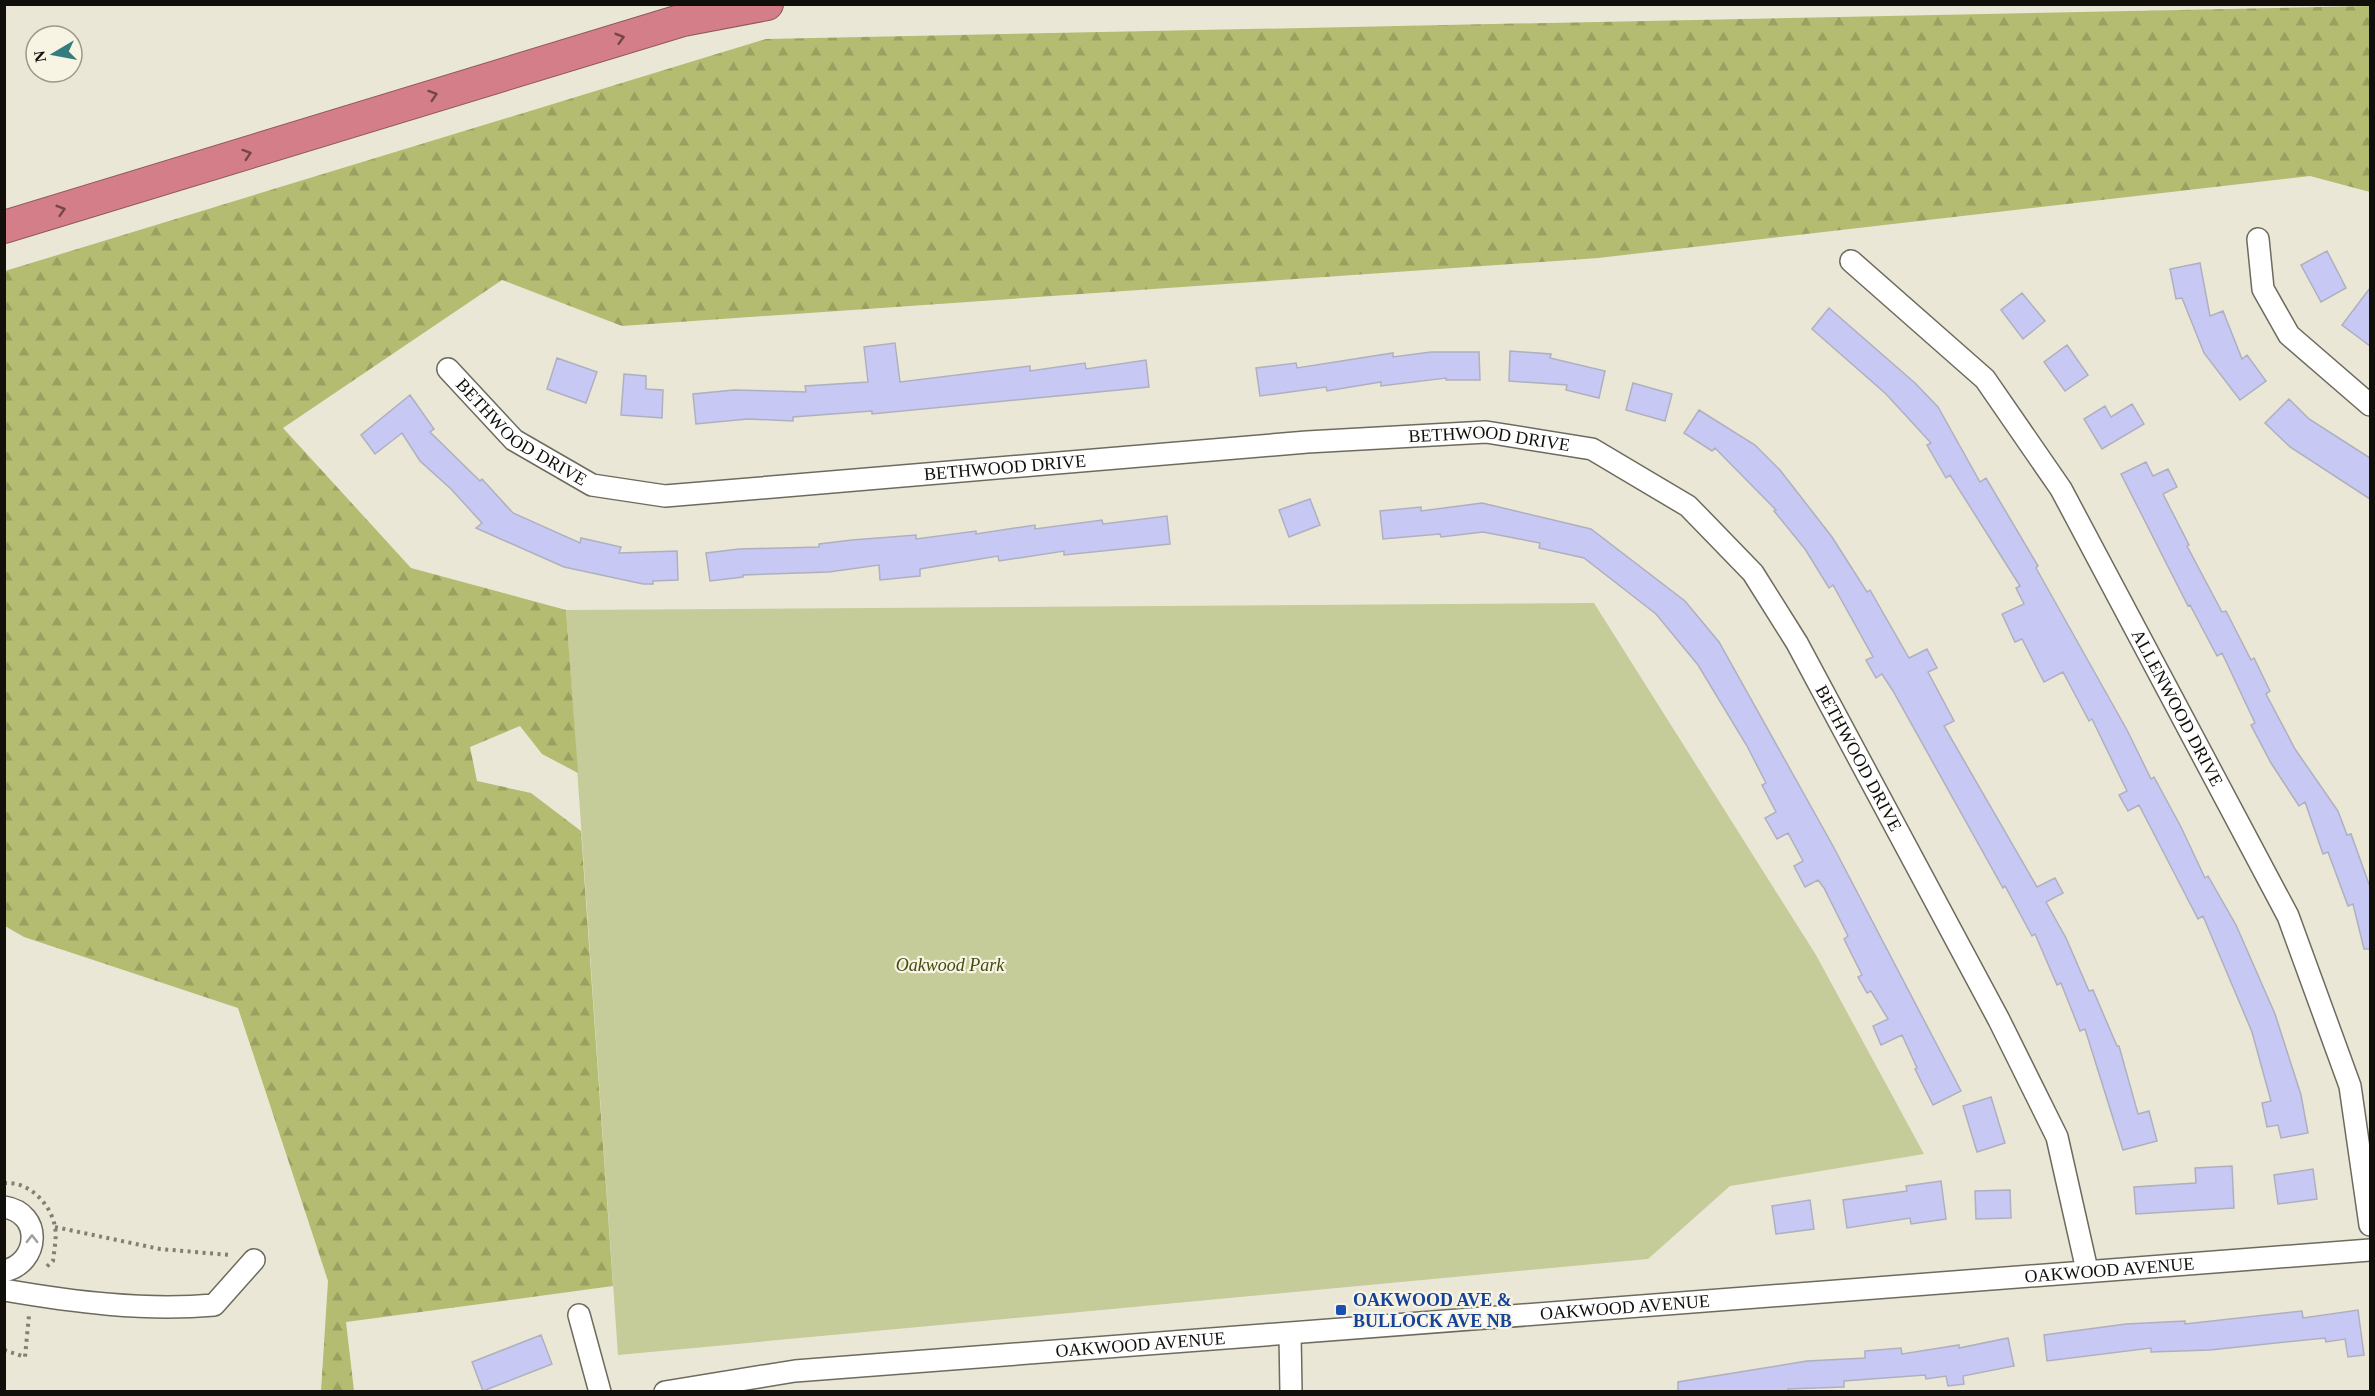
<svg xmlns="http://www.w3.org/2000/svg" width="2375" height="1396" font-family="Georgia,serif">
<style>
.green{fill:#c5cc99}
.forest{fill:url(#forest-firs)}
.building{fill:#c7c8f3;stroke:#afb0bf;stroke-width:1.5}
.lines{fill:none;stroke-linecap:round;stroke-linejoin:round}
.minor-casing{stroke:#6e6b5d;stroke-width:24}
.highway-casing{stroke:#8f575c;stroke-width:34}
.path{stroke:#828075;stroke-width:4;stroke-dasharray:3 4.5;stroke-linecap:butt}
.minor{stroke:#fff;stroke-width:21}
.highway{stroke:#d37e88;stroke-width:32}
.oneway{stroke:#724649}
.oneway2{stroke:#9f9f9d}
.transit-dot{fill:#1a4fb4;stroke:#f8f4e4;stroke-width:2}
.labels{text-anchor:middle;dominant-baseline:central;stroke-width:4.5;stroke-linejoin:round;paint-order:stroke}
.street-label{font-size:18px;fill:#100f0a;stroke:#f8f4e4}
.park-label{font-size:18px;font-style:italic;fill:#454a11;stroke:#f8f4e4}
.transit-label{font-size:18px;font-weight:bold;fill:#164399;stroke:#f8f4e4;text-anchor:start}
</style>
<defs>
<pattern id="forest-firs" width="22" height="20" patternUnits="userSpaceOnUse" patternTransform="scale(1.5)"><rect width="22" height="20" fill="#b3bc70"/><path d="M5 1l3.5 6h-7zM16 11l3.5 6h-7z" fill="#99a060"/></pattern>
</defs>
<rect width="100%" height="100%" fill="#eae7d7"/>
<path class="green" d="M 1594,603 L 1816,955 L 1924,1154 L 1730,1186 L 1648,1259 L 618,1355 L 566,610 Z"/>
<path class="forest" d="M 2370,6 L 2370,192 L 2310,176 L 1598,258 L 622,326 L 502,280 L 283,428 L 411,568 L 566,610 L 578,773 L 542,754 L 520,726 L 470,747 L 477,781 L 531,793 L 581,831 L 613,1286 L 346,1322 L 354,1391 L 321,1391 L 328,1281 L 238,1008 L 24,937 L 5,926 L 5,271 L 766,39 Z"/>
<path class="building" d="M 2327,251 L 2346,288 L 2321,302 L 2301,265 Z
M 2200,263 L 2210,316 L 2223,311 L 2242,359 L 2247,355 L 2266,381 L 2240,400 L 2204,353 L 2182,298 L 2176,299 L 2170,269 Z
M 2370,288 L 2370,346 L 2342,325 Z
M 2022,293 L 2045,321 L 2023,339 L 2001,310 Z
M 1829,308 L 1915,383 L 1938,407 L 1980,482 L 1986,478 L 2038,566 L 2036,568 L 2127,730 L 2151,779 L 2154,777 L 2181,827 L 2205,878 L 2208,876 L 2236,925 L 2275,1014 L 2301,1095 L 2308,1133 L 2281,1138 L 2278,1125 L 2267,1127 L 2262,1103 L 2271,1101 L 2252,1032 L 2203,916 L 2198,919 L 2139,805 L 2128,811 L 2119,795 L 2127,791 L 2092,719 L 2089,721 L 2063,672 L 2044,682 L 2022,639 L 2015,642 L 2002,614 L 2024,604 L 2016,588 L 2020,586 L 1950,475 L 1946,478 L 1927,445 L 1931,443 L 1886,394 L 1812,329 Z
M 895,343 L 900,382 L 1030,366 L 1030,371 L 1085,363 L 1086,369 L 1146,360 L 1149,387 L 872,414 L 872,411 L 793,417 L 793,421 L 748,419 L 696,424 L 693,394 L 734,390 L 806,392 L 805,386 L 868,382 L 864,347 Z
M 2067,345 L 2088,375 L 2065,391 L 2044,362 Z
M 1510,351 L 1551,354 L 1550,358 L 1605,371 L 1599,398 L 1566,390 L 1567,385 L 1509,381 Z
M 1431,352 L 1479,352 L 1480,380 L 1446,380 L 1446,378 L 1381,386 L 1381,382 L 1327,391 L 1326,387 L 1260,396 L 1256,368 L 1296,363 L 1297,368 L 1393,353 L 1393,357 Z
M 557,358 L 597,372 L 586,403 L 547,389 Z
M 624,374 L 646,376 L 646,389 L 663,390 L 662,418 L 621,415 Z
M 1633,383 L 1672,394 L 1665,421 L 1626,410 Z
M 410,395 L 434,429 L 430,432 L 480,481 L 482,479 L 513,513 L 580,543 L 581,538 L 621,547 L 619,553 L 677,551 L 678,580 L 653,581 L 653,584 L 643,584 L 564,567 L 476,528 L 482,523 L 451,489 L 420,461 L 402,433 L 375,454 L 361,435 Z
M 2289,399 L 2309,419 L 2370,458 L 2370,499 L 2290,447 L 2265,423 Z
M 2132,404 L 2144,424 L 2102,449 L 2084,419 L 2105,406 L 2111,417 Z
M 1699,410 L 1755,445 L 1780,470 L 1832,537 L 1867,592 L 1870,590 L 1909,658 L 1927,649 L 1937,668 L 1928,672 L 1954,721 L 1944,726 L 2037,887 L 2055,878 L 2063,893 L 2046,902 L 2066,938 L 2089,991 L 2093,990 L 2117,1046 L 2119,1046 L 2138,1114 L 2149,1111 L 2157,1141 L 2123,1150 L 2085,1029 L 2080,1031 L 2061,983 L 2057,985 L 2035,934 L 2032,936 L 2005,886 L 2003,888 L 1893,691 L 1882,674 L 1876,678 L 1866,660 L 1873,657 L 1833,585 L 1829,588 L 1805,549 L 1774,511 L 1776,510 L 1715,448 L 1712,451 L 1684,433 Z
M 2146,462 L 2153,476 L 2168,469 L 2177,487 L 2163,494 L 2189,545 L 2187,546 L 2222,612 L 2226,611 L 2251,660 L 2254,658 L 2270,691 L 2266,694 L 2295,749 L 2338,811 L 2347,835 L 2351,834 L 2370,887 L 2370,949 L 2364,949 L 2353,904 L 2348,906 L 2328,852 L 2323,854 L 2305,802 L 2299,806 L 2271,763 L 2251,725 L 2255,723 L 2222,653 L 2217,656 L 2190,605 L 2188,606 L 2121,474 Z
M 1310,499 L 1320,525 L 1289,537 L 1279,510 Z
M 1482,503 L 1591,529 L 1685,601 L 1719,642 L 1833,846 L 1961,1091 L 1933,1105 L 1915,1069 L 1917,1068 L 1902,1035 L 1881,1045 L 1873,1026 L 1888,1019 L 1871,991 L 1867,993 L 1858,977 L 1862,975 L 1844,939 L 1848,936 L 1824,888 L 1818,880 L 1805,887 L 1794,866 L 1803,861 L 1788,833 L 1777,839 L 1765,818 L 1776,812 L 1762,785 L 1766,783 L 1747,746 L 1698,665 L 1656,614 L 1584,558 L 1539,548 L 1540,543 L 1483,532 L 1441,537 L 1440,534 L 1383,539 L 1380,511 L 1421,507 L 1421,511 Z
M 1167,516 L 1170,544 L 1064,555 L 1064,551 L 999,561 L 998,556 L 920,569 L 920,576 L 880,580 L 879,565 L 829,572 L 743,575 L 743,577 L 710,581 L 706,553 L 739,549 L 819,547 L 819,544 L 852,540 L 916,535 L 916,539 L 976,531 L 976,534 L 1035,525 L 1035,529 L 1102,520 L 1103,524 Z
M 1991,1097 L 2005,1143 L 1977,1152 L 1963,1106 Z
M 2232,1166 L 2234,1208 L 2136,1214 L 2134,1187 L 2196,1183 L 2195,1168 Z
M 2313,1169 L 2317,1199 L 2278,1204 L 2274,1175 Z
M 1941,1181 L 1946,1219 L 1911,1224 L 1910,1218 L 1847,1228 L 1843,1200 L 1907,1191 L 1906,1186 Z
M 2010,1190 L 2011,1218 L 1976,1219 L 1975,1191 Z
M 1810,1200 L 1814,1229 L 1776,1234 L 1772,1206 Z
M 2358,1310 L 2364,1355 L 2348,1357 L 2345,1339 L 2326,1342 L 2325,1338 L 2210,1350 L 2151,1352 L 2151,1348 L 2047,1361 L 2044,1335 L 2126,1324 L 2185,1321 L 2185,1324 L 2302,1311 L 2303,1318 Z
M 541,1335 L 552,1364 L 483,1391 L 472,1362 Z
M 2008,1338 L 2014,1366 L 1963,1376 L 1964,1384 L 1948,1386 L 1946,1376 L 1926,1379 L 1925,1375 L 1844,1381 L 1844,1387 L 1788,1389 L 1789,1392 L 1678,1392 L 1678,1382 L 1807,1361 L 1865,1358 L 1865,1351 L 1901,1348 L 1902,1354 L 1959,1345 L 1959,1348 Z"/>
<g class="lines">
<defs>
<g id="minor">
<path d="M 2258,239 L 2263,289 L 2289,335 L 2370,405"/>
<path id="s1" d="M 1851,261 L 1985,379 L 2061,489 L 2288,916 L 2350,1086 L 2370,1225"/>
<path id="s2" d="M 448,369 L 514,440 L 592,485 L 665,496 L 1307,442 L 1486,432 L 1592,449 L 1688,506 L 1753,573 L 1797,643 L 1999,1020 L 2057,1137 L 2087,1270"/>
<path d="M 4,1207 C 43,1213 40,1263 4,1271"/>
<path d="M 4,1290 C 74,1302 143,1311 214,1305 L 254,1260"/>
<path d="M 579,1315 L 600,1392"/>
<path d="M 1290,1334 L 1291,1392"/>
<path id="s3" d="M 665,1392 L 795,1371 L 2370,1250"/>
</g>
<path id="highway" d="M 4,227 L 683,20 L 767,4"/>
</defs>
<use href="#minor" class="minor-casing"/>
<use href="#highway" class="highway-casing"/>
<path class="path" d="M 4,1183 C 29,1181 51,1204 55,1227 C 57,1237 54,1251 53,1261 L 44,1269
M 55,1227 L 160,1249 L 230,1255
M 4,1350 L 25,1357 L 29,1315"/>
<use href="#minor" class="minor"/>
<use href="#highway" class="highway"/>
</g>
<defs><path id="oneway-chevron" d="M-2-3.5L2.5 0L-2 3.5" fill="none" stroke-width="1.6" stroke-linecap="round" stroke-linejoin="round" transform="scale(1.5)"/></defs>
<g class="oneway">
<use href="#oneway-chevron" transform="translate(620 38) rotate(-16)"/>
<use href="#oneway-chevron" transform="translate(433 95) rotate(-18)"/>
<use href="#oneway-chevron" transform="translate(247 154) rotate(-18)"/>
<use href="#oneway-chevron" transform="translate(61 210) rotate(-17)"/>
</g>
<use class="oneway2" href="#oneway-chevron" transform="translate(32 1239) rotate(-90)"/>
<rect class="transit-dot" x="1335" y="1304" width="12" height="12" rx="3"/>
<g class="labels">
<g class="street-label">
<text stroke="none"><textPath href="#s2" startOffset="98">BETHWOOD DRIVE</textPath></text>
<text stroke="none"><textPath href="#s2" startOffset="1088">BETHWOOD DRIVE</textPath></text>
<text stroke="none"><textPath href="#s2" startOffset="602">BETHWOOD DRIVE</textPath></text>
<text stroke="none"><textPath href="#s1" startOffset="560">ALLENWOOD DRIVE</textPath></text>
<text stroke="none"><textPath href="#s2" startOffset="1610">BETHWOOD DRIVE</textPath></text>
<text stroke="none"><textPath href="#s3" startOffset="1450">OAKWOOD AVENUE</textPath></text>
<text stroke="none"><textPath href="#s3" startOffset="964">OAKWOOD AVENUE</textPath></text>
<text stroke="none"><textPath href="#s3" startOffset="478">OAKWOOD AVENUE</textPath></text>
</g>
<g class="park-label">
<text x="950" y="965">Oakwood Park</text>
</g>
<g class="transit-label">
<text x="1353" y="1300">OAKWOOD AVE &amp;<tspan x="1353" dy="21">BULLOCK AVE NB</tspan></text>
</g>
</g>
<rect width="2375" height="1396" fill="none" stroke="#100f0a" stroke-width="12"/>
<g transform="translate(54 54) rotate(260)"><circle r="28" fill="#f8f4e4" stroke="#9b988d" stroke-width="1.5"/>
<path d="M0-4.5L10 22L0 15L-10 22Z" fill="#347d7e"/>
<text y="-9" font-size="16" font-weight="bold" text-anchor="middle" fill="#100f0a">N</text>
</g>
</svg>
